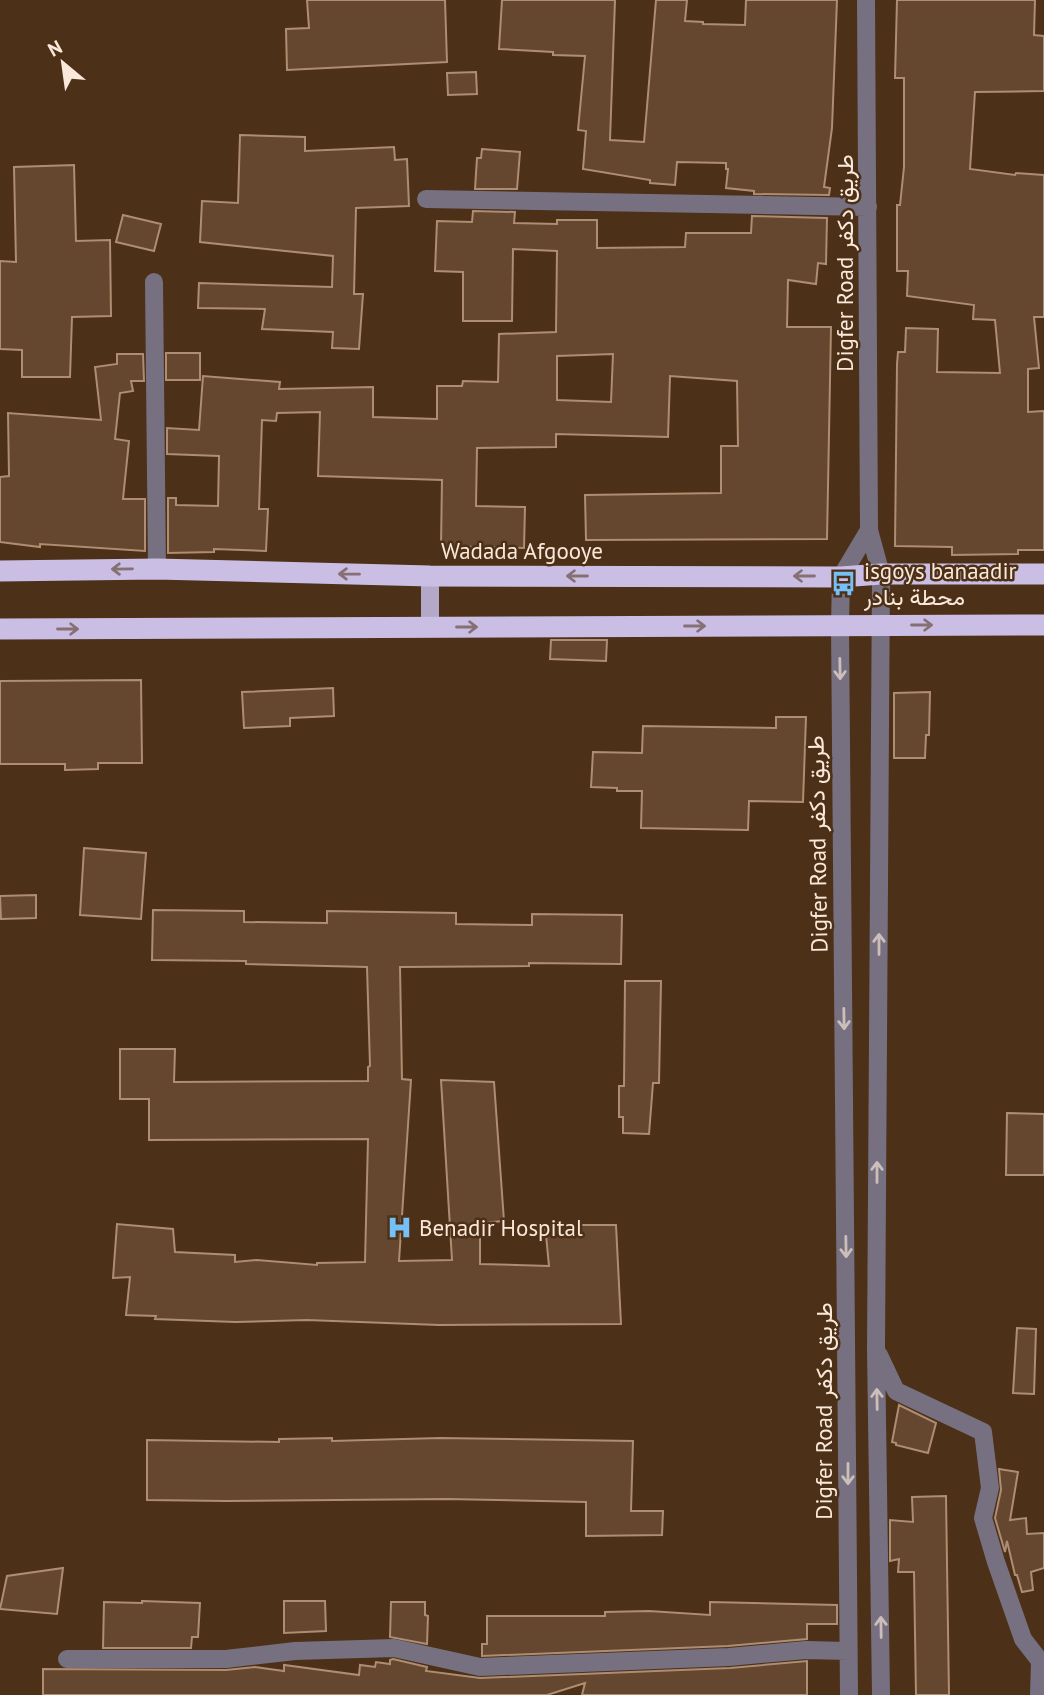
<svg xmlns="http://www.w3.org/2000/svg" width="1044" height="1695" font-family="'PT Sans',Vazirmatn,sans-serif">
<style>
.building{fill:#64472e;stroke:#ae8d72;stroke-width:2;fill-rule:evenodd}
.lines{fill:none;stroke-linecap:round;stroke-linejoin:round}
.minor{stroke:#767080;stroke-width:18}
.major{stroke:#b3a8c8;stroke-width:18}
.highway{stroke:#cbbee4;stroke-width:21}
.oneway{stroke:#857073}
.oneway2{stroke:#ccbeba}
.labels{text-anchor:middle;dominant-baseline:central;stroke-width:5;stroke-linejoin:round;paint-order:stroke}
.street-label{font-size:23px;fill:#fae8da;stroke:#4c3017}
.poi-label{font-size:23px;fill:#fae8da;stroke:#4c3017;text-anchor:start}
</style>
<rect width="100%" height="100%" fill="#4c3017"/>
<path class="building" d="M 307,0 L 445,0 L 447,62 L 287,70 L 286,29 L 309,28 Z
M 502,0 L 615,0 L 610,140 L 644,142 L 656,0 L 687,0 L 685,21 L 703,22 L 703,24 L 745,25 L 746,0 L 837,0 L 832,128 L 824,187 L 830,188 L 829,195 L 754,194 L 754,191 L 726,188 L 728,169 L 726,169 L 726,163 L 677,162 L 675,185 L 650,183 L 650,180 L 583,169 L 586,131 L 578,130 L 585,56 L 553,55 L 553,52 L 499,49 Z
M 897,0 L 1035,0 L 1034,35 L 1044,36 L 1044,91 L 975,92 L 970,169 L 1015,175 L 1016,173 L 1044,175 L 1044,317 L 1034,317 L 1039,368 L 1028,369 L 1028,412 L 1044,411 L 1044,550 L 1018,550 L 1018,554 L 952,555 L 952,547 L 895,546 L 897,364 L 898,352 L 905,352 L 906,328 L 938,329 L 937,372 L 1000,373 L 995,320 L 973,319 L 974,305 L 907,296 L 908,271 L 897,271 L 897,205 L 900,205 L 904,167 L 904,78 L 895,78 Z
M 476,72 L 477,94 L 448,95 L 447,73 Z
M 240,135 L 305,137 L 305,151 L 394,147 L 395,160 L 407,159 L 409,206 L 356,208 L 354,294 L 363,294 L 359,349 L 332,348 L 333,332 L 262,329 L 265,309 L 198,308 L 199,283 L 332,287 L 333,256 L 200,242 L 202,201 L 238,203 Z
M 482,149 L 520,152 L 517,189 L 475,189 L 477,158 L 481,158 Z
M 74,165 L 76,241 L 110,240 L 111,316 L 72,317 L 70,377 L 22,377 L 22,350 L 0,349 L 0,261 L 16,262 L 14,167 Z
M 473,211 L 515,212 L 514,223 L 557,224 L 557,220 L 597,220 L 597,248 L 685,247 L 686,233 L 751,233 L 752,216 L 827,218 L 826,264 L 818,263 L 816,284 L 788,280 L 787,327 L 831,327 L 827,539 L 586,540 L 585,495 L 721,493 L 721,446 L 738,446 L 737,381 L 670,376 L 668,437 L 556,434 L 556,447 L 477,448 L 476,506 L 525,507 L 524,548 L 441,546 L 442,480 L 318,476 L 320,412 L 277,413 L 276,421 L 262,420 L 259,509 L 268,509 L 266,551 L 214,549 L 214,552 L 168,553 L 168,498 L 176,498 L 176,505 L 218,506 L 219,456 L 167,454 L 167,428 L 199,430 L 203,376 L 280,382 L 279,389 L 373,387 L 373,417 L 437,419 L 437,386 L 462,386 L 463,381 L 498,382 L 499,334 L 556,332 L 557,251 L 513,249 L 512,321 L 463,321 L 463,272 L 435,271 L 437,221 L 472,222 ZM 613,354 L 611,402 L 557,400 L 557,356 Z
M 123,215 L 161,224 L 154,251 L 116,242 Z
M 166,353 L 200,353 L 200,380 L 166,380 Z
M 117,354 L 143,354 L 144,381 L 131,381 L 133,391 L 120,393 L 115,439 L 129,441 L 123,499 L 145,499 L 145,551 L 40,544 L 40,547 L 0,542 L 0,477 L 9,476 L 8,413 L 101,420 L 95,367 L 117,364 Z
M 551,640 L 607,640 L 606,661 L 550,659 Z
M 141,680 L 142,763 L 98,763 L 98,769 L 65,770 L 65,764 L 0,764 L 0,681 Z
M 333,688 L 334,716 L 290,718 L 290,726 L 244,728 L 242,692 Z
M 930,692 L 929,735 L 926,735 L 925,758 L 894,758 L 894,693 Z
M 776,717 L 806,717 L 803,802 L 749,801 L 748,830 L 641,828 L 642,791 L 617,791 L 617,788 L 591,787 L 593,752 L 642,753 L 643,726 L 776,728 Z
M 84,848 L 146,853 L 141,919 L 80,915 Z
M 36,895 L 36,918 L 1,919 L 0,896 Z
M 153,910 L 244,911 L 244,922 L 327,923 L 327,911 L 456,913 L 456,924 L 532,925 L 532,914 L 622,915 L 621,964 L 529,963 L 529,966 L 400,967 L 402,1079 L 411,1080 L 399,1261 L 452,1260 L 441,1080 L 494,1082 L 504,1221 L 480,1223 L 480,1264 L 549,1266 L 545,1225 L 616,1225 L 621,1324 L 439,1325 L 307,1320 L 235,1322 L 155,1319 L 156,1316 L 126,1315 L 130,1277 L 113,1278 L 117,1224 L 173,1229 L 175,1252 L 235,1255 L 235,1262 L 257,1260 L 317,1265 L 317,1263 L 365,1262 L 368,1139 L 149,1140 L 149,1099 L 120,1099 L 120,1049 L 175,1049 L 174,1082 L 368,1081 L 368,1067 L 370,1066 L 367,967 L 246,964 L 246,961 L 152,960 Z
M 625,981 L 661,981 L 659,1083 L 653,1083 L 649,1134 L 623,1133 L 623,1117 L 619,1117 L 619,1086 L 624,1086 Z
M 1007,1113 L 1044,1114 L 1044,1175 L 1006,1175 Z
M 1017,1328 L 1036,1329 L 1034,1394 L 1013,1393 Z
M 899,1405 L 936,1423 L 928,1453 L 896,1445 L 896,1443 L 892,1442 Z
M 332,1438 L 332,1441 L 440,1438 L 633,1441 L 631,1511 L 663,1511 L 662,1535 L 586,1536 L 586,1502 L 447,1499 L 226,1501 L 147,1500 L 147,1440 L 279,1442 L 279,1439 Z
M 999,1469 L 1018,1472 L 1010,1520 L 1026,1518 L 1027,1534 L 1044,1533 L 1044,1568 L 1031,1572 L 1033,1590 L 1022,1592 L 1017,1575 L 1015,1575 L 1007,1541 L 1005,1552 L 995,1518 L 1001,1490 Z
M 946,1496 L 949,1695 L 916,1695 L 914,1572 L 898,1572 L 899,1559 L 890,1561 L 890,1520 L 913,1522 L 912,1497 Z
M 63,1568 L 57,1614 L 0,1609 L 7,1576 Z
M 142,1601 L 200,1603 L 198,1637 L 192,1637 L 191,1648 L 103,1648 L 104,1602 L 142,1603 Z
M 284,1601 L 325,1601 L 326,1631 L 284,1633 Z
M 391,1602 L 425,1602 L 425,1615 L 428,1616 L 427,1644 L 390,1637 Z
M 710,1602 L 837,1605 L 837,1624 L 807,1624 L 807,1639 L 728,1646 L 482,1656 L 482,1644 L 487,1644 L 487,1616 L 605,1616 L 605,1612 L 649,1611 L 710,1615 Z
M 393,1659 L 427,1667 L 426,1671 L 480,1678 L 730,1668 L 807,1661 L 807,1695 L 582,1695 L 585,1683 L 547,1695 L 43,1695 L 43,1669 L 226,1670 L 255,1667 L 284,1671 L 284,1665 L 359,1675 L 360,1665 L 375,1667 L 376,1662 L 390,1664 L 390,1660 Z"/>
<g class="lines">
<path class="minor" d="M 426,199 L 868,207
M 154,282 L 157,569
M 869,530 L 881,574 L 876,1349 L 881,1695
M 879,1355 L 896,1391 L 983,1432 L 990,1488 L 983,1518 L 996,1562 L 1023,1639 L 1040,1661 L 1039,1695
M 67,1659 L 226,1659 L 295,1651 L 394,1648 L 480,1667 L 729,1657 L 806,1650 L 848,1651
M 849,1695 L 840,626 L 841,577 L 869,530 L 866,0"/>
<path class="major" d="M 430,628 L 430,576"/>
<path class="highway" d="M 0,571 L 157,569 L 430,576 L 841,577 L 881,574 L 1044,574
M 0,629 L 1044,625"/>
</g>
<defs><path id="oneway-shaft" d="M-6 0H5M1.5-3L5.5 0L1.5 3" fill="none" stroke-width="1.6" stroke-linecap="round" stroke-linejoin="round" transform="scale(1.75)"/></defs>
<g class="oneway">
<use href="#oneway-shaft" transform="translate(122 569) rotate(179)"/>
<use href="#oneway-shaft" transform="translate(349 574) rotate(-179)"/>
<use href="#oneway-shaft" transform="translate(577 576) rotate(-180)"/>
<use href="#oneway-shaft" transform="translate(804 576) rotate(-180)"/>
<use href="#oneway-shaft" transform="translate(922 625)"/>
<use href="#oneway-shaft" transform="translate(695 626)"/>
<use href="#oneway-shaft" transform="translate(467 627)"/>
<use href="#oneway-shaft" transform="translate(68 629)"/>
</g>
<g class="oneway2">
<use href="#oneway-shaft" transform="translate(840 669) rotate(89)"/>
<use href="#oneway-shaft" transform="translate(879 944) rotate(-90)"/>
<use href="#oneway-shaft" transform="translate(844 1019) rotate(89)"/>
<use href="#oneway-shaft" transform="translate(877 1172) rotate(-90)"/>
<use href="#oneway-shaft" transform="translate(846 1247) rotate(89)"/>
<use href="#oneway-shaft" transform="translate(877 1399) rotate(-91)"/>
<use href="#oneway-shaft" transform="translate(848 1474) rotate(90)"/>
<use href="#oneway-shaft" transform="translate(881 1627) rotate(-91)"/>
</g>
<defs>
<symbol id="bus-bare" viewBox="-9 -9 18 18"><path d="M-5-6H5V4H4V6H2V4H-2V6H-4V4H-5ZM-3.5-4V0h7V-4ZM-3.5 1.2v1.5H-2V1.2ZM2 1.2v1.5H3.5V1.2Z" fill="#75c0f6" stroke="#4c3017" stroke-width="2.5" paint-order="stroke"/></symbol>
<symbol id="hospital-bare" viewBox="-9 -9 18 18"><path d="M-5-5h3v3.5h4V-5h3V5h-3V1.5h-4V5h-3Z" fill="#75c0f6" stroke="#4c3017" stroke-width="2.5" paint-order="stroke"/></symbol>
</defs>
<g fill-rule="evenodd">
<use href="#bus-bare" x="826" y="566" width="35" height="35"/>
<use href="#hospital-bare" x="382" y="1210" width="35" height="35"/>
</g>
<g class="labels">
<g class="street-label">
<text transform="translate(844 263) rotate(-90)">Digfer Road طريق دكفر</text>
<text x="522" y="550">Wadada Afgooye</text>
<text transform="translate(817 844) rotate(-91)">Digfer Road طريق دكفر</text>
<text transform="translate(823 1411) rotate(-90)">Digfer Road طريق دكفر</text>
</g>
<g class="poi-label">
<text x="864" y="570">isgoys banaadir<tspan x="864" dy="26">محطة بنادر</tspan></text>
<text x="419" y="1227">Benadir Hospital</text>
</g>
</g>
<g transform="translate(63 63) rotate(331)" stroke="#4c3017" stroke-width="5" paint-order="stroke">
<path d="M0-5L12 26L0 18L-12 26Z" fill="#fae8da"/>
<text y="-10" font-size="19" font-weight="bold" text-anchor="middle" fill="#fae8da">N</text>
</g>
</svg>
